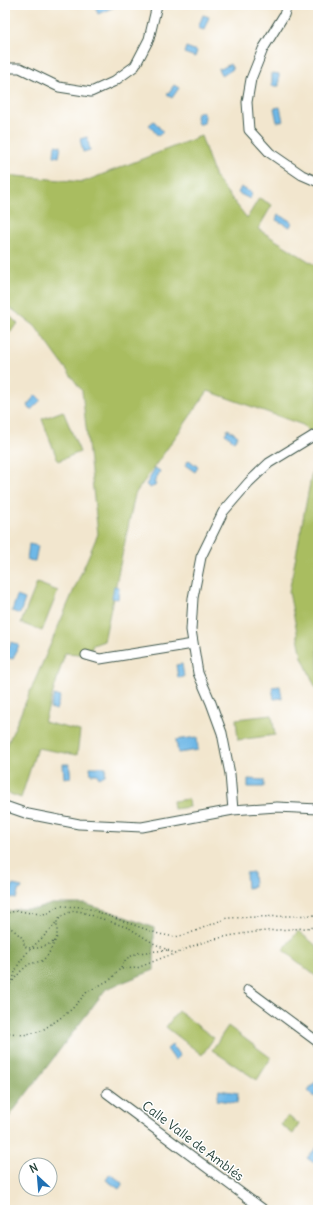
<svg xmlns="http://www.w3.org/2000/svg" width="323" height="1215" font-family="Delius,sans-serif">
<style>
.green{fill:#a9bd61;stroke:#647d4a}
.forest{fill:#86a457;stroke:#527046}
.water{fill:#6eb8e7;stroke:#467a8e}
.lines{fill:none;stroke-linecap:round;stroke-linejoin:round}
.minor-casing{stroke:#3f564b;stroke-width:11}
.path{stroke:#3f564b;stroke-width:1.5;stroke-dasharray:1 3;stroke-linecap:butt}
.minor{stroke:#fff;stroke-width:9}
.labels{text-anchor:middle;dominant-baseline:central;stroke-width:3;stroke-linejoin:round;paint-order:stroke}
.street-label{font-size:13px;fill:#1f3d34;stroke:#fff}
</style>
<rect width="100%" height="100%" fill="#fff"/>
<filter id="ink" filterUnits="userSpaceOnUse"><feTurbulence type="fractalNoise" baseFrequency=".025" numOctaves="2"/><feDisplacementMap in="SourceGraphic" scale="8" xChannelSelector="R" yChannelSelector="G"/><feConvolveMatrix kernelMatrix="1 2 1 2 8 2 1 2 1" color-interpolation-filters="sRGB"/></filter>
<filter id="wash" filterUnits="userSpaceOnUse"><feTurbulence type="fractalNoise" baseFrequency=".012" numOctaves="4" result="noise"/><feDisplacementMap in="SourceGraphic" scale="16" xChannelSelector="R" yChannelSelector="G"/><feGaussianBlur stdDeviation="0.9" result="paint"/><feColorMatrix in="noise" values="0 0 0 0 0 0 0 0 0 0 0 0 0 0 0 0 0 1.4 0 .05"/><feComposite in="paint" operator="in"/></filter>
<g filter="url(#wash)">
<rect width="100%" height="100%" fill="#f2e6ce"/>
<path class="green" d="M 201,136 L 215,177 L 247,218 L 259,198 L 272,205 L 258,229 L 318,267 L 318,441 L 303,425 L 208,391 L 135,494 L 104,641 L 93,645 L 89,655 L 65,653 L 44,722 L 80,731 L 77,755 L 37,748 L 21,798 L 5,792 L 5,750 L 98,534 L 82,391 L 35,326 L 5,304 L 5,175 L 83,182 Z
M 5,311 L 18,324 L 7,334 L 5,332 Z
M 63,411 L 80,452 L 58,461 L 42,419 Z
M 318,441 L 318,568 L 316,582 L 318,593 L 318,693 L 302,657 L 289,592 Z
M 37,583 L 58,591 L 42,631 L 21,623 Z
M 272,715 L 275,735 L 238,740 L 236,719 Z
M 188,799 L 189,807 L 174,809 L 173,801 Z
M 298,931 L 318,947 L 318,978 L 283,950 Z
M 178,1011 L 214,1038 L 202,1055 L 166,1027 Z
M 228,1026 L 271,1058 L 257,1080 L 212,1050 Z
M 288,1116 L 299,1124 L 293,1134 L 281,1125 Z"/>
<path class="forest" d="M 52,904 L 85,904 L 115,913 L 154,928 L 154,970 L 106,989 L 5,1122 L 5,912 L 18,909 L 36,909 Z"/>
<path class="water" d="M 101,5 L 113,5 L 114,7 L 98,14 L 96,8 Z
M 203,15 L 209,17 L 204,30 L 198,28 Z
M 186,47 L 197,51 L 195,57 L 184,53 Z
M 230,64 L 233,69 L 222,76 L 218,69 L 220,68 L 221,69 Z
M 272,73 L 279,74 L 279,86 L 272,86 Z
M 174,85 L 179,88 L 172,98 L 167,95 Z
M 280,107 L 283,121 L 277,122 L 274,108 Z
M 200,112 L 202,112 L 205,116 L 204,123 L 201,124 L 198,124 L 196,117 L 197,113 Z
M 154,121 L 163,132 L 158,136 L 149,125 Z
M 87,137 L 90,150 L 83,152 L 80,139 Z
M 55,145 L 61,146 L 59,157 L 54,156 Z
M 241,187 L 252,193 L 250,199 L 238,193 Z
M 278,214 L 292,222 L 290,227 L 276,220 Z
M 36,395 L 41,400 L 31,410 L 27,405 Z
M 228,429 L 238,436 L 234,441 L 225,434 Z
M 189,460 L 198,467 L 195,472 L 185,465 Z
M 155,468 L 160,471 L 154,483 L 156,484 L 154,487 L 153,486 L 151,488 L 146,485 Z
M 29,544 L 38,546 L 35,561 L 27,560 Z
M 114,586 L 119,587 L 118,599 L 112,598 Z
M 17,596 L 25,599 L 20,614 L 12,611 Z
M 11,642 L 19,645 L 13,659 L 5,657 Z
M 182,664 L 184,677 L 178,678 L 176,665 Z
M 280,686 L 282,698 L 274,699 L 272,687 Z
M 54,695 L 60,697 L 56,710 L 50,708 Z
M 197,737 L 198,750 L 178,753 L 176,740 Z
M 63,764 L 69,764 L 71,777 L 64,778 Z
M 90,767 L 106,767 L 105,775 L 99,778 L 97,774 L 91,774 Z
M 248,779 L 264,780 L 264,787 L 248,787 Z
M 253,872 L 254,887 L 247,888 L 246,873 Z
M 13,885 L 22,887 L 21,890 L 19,889 L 16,899 L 9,897 Z
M 172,1045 L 180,1056 L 175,1060 L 167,1049 Z
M 318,1079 L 318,1092 L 315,1097 L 308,1091 Z
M 219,1090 L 238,1093 L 237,1103 L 217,1100 Z
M 318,1146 L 318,1159 L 314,1163 L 307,1158 Z
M 110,1174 L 123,1183 L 119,1189 L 106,1180 Z"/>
</g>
<g filter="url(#ink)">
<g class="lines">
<defs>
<path id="minor" d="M 287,5 L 284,15 L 263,49 L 251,79 L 247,102 L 249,130 L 270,153 L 302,175 L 318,182
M 5,68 L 20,68 L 59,87 L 91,92 L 113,82 L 135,66 L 149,39 L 157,5
M 86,655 L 100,659 L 193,644
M 5,806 L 28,814 L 79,824 L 142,827 L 233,810 L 277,807 L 318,809
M 233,810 L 230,774 L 222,733 L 211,703 L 198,673 L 191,630 L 193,598 L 201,557 L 223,512 L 249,482 L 269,463 L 318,433
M 248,990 L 318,1042
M 107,1093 L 264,1210"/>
</defs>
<use href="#minor" class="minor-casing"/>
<path class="path" d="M 5,915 L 10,912 L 19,911 L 31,913 L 43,914 L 48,913 L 57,907 L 61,906 L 84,907 L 159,934 L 175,937 L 188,934 L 227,918 L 318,915
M 5,924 C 9,926 21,936 23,939 C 24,941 24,944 24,946 C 36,951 44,947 55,941
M 121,968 L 126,959 L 137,953 L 168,950
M 13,981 C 16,954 43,942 57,921
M 5,990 L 21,971 L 29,964 L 42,961 L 48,955 L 57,937 L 57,921 C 64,914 69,911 79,911 L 129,928 L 153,943 L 176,954 C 217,931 272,931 318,927
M 5,1032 L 23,1035 L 41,1031 L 59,1019 L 72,1009 L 87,992 L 111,979 L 120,969 L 137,968 L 167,956 L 175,954"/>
<use href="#minor" class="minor"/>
</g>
</g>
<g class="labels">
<g class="street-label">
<text transform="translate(193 1141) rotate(37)">Calle Valle de Amblés</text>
</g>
</g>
<rect width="323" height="1215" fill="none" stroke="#fff" stroke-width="20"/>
<g transform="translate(38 1177) rotate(334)"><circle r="19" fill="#ffffff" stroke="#a5b1ae"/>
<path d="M0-3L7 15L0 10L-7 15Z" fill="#1f6fb2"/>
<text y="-6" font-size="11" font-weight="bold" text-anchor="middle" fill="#1f3d34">N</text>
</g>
</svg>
